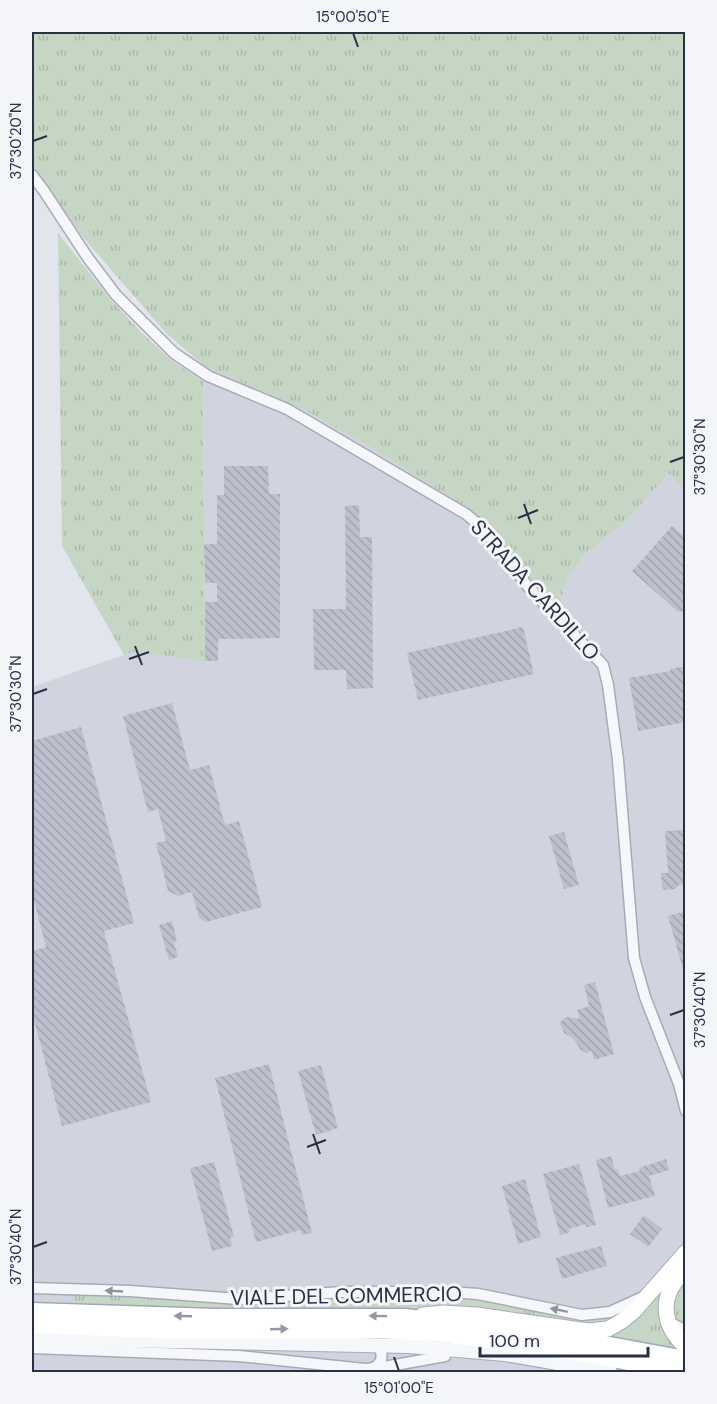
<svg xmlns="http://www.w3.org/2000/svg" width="717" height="1404" font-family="'DM Sans',sans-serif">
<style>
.built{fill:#d1d4de}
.grass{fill:url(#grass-tufts)}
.building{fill:url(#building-back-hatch)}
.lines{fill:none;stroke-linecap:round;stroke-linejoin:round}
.minor-casing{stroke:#a7abb7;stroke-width:13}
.tertiary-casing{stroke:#a7abb7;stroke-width:16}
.secondary-casing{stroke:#a7abb7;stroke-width:17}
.primary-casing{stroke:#a1a7b8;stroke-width:19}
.minor{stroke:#f6f7fa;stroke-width:10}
.tertiary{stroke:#f6f7fa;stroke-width:14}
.secondary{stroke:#fff;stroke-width:15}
.primary{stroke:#fff;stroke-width:16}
.oneway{fill:#9094a0}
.oneway2{fill:#9498a2}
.ticks{fill:none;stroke:#293045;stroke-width:2}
.labels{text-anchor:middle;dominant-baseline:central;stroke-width:6;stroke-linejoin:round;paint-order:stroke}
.street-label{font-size:21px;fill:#293045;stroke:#f3f5f9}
.neatline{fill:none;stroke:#293045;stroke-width:2}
.ticks-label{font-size:15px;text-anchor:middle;fill:#293045}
</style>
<defs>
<pattern id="grass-tufts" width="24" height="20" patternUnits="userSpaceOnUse" patternTransform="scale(1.5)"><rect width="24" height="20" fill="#c6d6c4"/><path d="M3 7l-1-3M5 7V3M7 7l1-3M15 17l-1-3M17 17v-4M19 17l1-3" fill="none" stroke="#aab8aa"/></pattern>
<pattern id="building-back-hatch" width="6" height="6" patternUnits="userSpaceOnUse" patternTransform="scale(1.5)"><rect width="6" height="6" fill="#bdc0cc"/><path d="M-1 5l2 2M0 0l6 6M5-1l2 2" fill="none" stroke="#a2a5b1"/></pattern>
</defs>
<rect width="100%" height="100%" fill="#e3e5ec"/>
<path class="built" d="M 203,365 L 306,411 L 377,451 L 469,509 L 559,602 L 566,580 L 584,555 L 621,526 L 669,472 L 686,490 L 685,1372 L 32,1372 L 32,1282 L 35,1282 L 32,1266 L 32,687 L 132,652 L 205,660 Z"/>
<path class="grass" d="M 32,32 L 685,32 L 685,490 L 669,473 L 621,526 L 584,555 L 566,580 L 560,603 L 533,581 L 487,526 L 469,509 L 377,451 L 306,411 L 203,365 L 166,333 L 81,235 L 32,164 Z
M 58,233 L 110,299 L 142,333 L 171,360 L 203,381 L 205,661 L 132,652 L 124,655 L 62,546 Z
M 685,1276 L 685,1325 L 678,1321 L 672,1314 L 676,1287 Z
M 662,1290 C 650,1313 669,1331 676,1350 L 610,1337 L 619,1331 Z
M 75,1293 L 177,1301 L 256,1304 L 346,1296 L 448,1298 L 487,1302 L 583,1319 L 606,1318 L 610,1321 L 602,1325 L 449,1308 L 243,1310 L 69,1302 L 75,1298 Z"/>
<path class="building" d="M 224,466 L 268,466 L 269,494 L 280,494 L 280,638 L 218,639 L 218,661 L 205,661 L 205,602 L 217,602 L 217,583 L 205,583 L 204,544 L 217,544 L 217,495 L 224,495 Z
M 359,505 L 360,537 L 372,537 L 373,688 L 347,689 L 346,670 L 314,670 L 313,609 L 346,609 L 345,506 Z
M 672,526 L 686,538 L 686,609 L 681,612 L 677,611 L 632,571 Z
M 523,627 L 534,674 L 418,700 L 407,653 Z
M 686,666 L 686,722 L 638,731 L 629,678 L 671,671 L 670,669 Z
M 172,703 L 190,770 L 209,765 L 225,825 L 239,821 L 262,907 L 206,922 L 199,918 L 192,892 L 178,896 L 168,891 L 156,843 L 166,841 L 158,809 L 148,812 L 123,716 Z
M 81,727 L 134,923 L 104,931 L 151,1102 L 62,1126 L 32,1012 L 32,951 L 46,947 L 32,893 L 32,741 Z
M 686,830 L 686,884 L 679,885 L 675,889 L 664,890 L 662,886 L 661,873 L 668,873 L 665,831 Z
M 564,832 L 579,885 L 564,889 L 549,836 Z
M 686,911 L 686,969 L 683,969 L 668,916 Z
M 172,921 L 177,940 L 174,942 L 178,957 L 169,960 L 159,925 Z
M 595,982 L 614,1054 L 594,1060 L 592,1051 L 586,1053 L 580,1049 L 573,1038 L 564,1033 L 560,1023 L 563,1019 L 567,1017 L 580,1019 L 577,1010 L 589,1006 L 584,985 Z
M 269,1064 L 312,1233 L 302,1235 L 301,1230 L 256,1242 L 215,1078 Z
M 321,1065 L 338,1128 L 316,1135 L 298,1071 Z
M 611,1156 L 615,1170 L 618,1169 L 620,1176 L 640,1171 L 639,1168 L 666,1159 L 669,1170 L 649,1176 L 655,1196 L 608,1208 L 596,1160 Z
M 214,1162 L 234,1237 L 230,1238 L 232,1246 L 212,1251 L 190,1168 Z
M 579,1164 L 596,1225 L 586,1227 L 586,1224 L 569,1229 L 570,1232 L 560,1235 L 543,1174 Z
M 525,1179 L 541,1237 L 518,1244 L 502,1186 Z
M 644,1215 L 662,1229 L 648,1247 L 630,1234 Z
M 601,1246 L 607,1266 L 562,1279 L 556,1258 Z"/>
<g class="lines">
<defs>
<path id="minor" d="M 32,175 L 44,191 L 88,258 L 116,295 L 174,353 L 208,376 L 287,409 L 466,514 L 485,530 L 529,588 L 603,665 L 608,685 L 618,760 L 634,958 L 645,997 L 679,1084 L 686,1111
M 32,1288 L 130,1291 L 239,1299 L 342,1292 L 450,1292 L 478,1294 L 582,1315 L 610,1312 L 643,1297
M 669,1322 L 686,1331
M 32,1348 L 239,1356 L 365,1369 C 380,1369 386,1358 378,1345
M 373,1369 L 445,1356 L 445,1348"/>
<path id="tertiary" d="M 32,1338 L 409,1346 L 505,1354 L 610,1372"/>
<path id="secondary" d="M 686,1271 C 659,1293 660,1324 686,1347
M 423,1315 L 443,1313 L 477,1315 L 588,1331 L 608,1329 L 622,1321 L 634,1311 L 686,1252"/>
<path id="primary" d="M 32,1311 L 215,1317 L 405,1317 L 555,1335 L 686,1359
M 32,1325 L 156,1330 L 379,1330 L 446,1334 L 583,1353 L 677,1372"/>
</defs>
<use href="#minor" class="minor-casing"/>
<use href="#tertiary" class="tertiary-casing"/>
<use href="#secondary" class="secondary-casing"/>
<use href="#primary" class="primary-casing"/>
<use href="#minor" class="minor"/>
<use href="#tertiary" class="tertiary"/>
<use href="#secondary" class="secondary"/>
<use href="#primary" class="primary"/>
</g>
<defs><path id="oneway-solid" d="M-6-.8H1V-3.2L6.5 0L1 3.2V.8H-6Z" transform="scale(1.5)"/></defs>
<g class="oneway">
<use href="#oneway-solid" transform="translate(114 1291) rotate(-177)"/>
<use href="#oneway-solid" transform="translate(559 1310) rotate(-168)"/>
</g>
<g class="oneway2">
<use href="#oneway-solid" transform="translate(183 1316) rotate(-178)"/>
<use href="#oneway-solid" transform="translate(378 1316) rotate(-179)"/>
<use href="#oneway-solid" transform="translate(279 1329) rotate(-2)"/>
</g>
<path class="ticks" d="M 353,33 L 358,47M 33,141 L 47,136M 670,462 L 684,457M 524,504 L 531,524M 518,518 L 538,510M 135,646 L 142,665M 129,659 L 149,652M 33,694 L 47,689M 670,1015 L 684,1010M 313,1134 L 320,1154M 307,1147 L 326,1140M 33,1247 L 47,1242M 394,1357 L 399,1371"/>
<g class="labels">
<g class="street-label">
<text transform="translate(535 590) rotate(48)">STRADA CARDILLO</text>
<text transform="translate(346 1296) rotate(-1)">VIALE DEL COMMERCIO</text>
</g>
</g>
<rect width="717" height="1404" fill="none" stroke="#f3f5f9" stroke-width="66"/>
<path d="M480 1347v9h168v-9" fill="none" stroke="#293045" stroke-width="3"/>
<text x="489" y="1347" font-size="18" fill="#293045" stroke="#f3f5f9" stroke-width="4.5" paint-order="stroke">100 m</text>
<rect x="33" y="33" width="651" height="1338" class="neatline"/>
<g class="ticks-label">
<text x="353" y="22">15°00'50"E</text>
<text transform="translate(16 141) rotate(-90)" y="5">37°30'20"N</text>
<text transform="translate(700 457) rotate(-90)" y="5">37°30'30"N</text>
<text transform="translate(16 694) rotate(-90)" y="5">37°30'30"N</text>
<text transform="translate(700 1010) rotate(-90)" y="5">37°30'40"N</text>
<text transform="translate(16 1247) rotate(-90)" y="5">37°30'40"N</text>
<text x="399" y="1393">15°01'00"E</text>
</g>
</svg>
